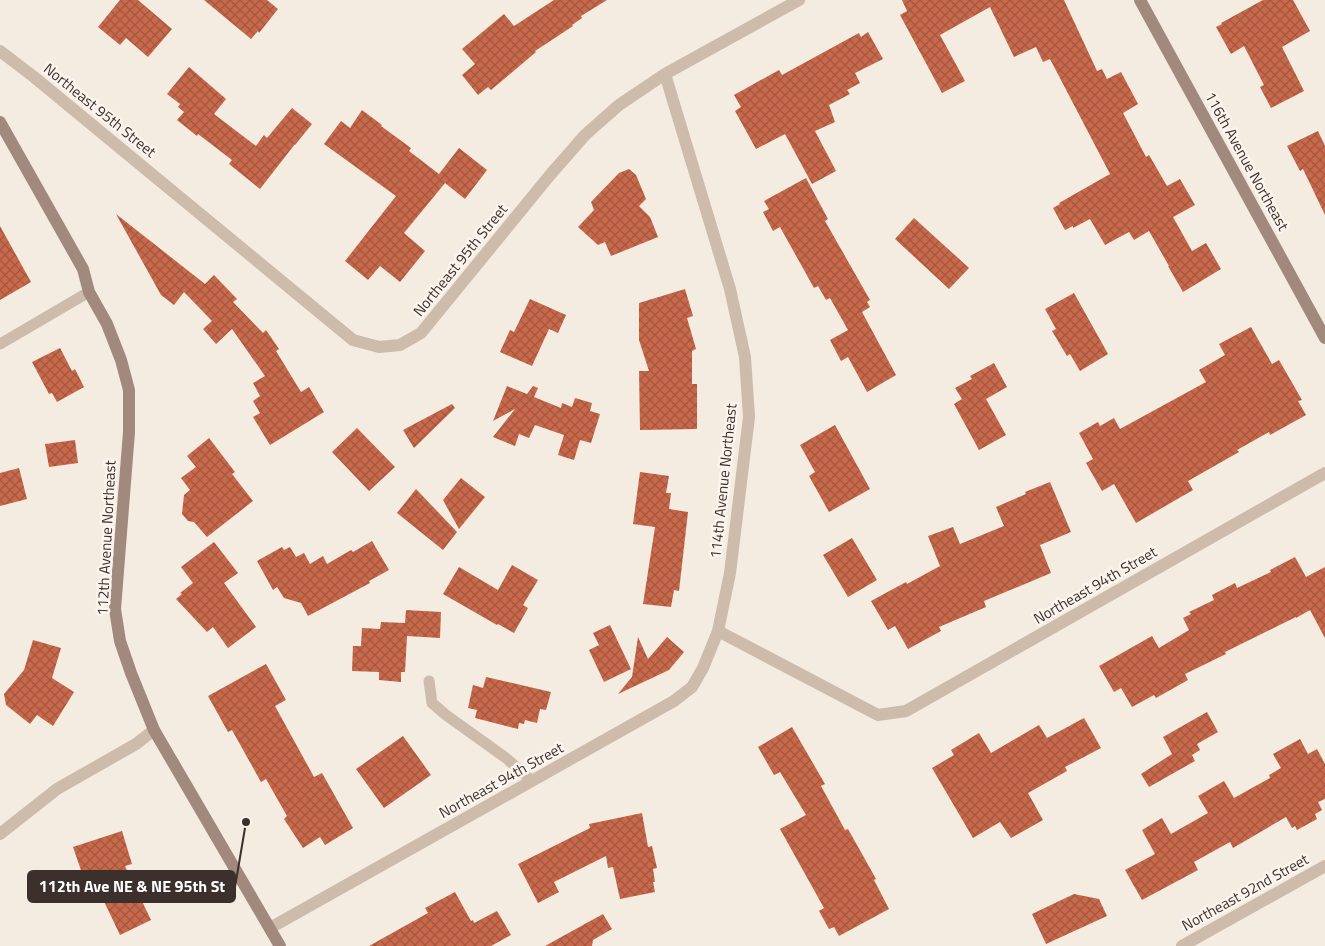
<svg xmlns="http://www.w3.org/2000/svg" width="1325" height="946" font-family="'Titillium Web',sans-serif">
<style>
.building{fill:url(#building-cross-hatch)}
.lines{fill:none;stroke-linecap:round;stroke-linejoin:round}
.lane{stroke:#cdbbac;stroke-width:11}
.street{stroke:#cdbbac;stroke-width:12}
.secondary{stroke:#a18a7d;stroke-width:12}
.labels{text-anchor:middle;dominant-baseline:central;stroke-width:5;stroke-linejoin:round;paint-order:stroke}
.street-label{font-size:15px;fill:#3b302b;stroke:#fbf5ee}
.leader{fill:none;stroke:#3b302b;stroke-width:2}
.callout-dot{fill:#3b302b;stroke:#fbf5ee;stroke-width:2}
.callout{fill:#3b302b;stroke:#3b302b;stroke-width:2}
.callout-label{font-size:16px;text-anchor:middle;font-weight:bold;fill:#fff}
</style>
<defs>
<pattern id="building-cross-hatch" width="8" height="8" patternUnits="userSpaceOnUse" patternTransform="scale(1.25)"><rect width="8" height="8" fill="#c8694b"/><path d="M0 0l8 8M0 8l8-8" fill="none" stroke="#a4573f"/></pattern>
</defs>
<rect width="100%" height="100%" fill="#f4ebe1"/>
<path class="building" d="M 120,0 L 138,0 L 172,29 L 148,57 L 126,38 L 120,45 L 98,27 Z
M 204,0 L 267,0 L 278,9 L 259,33 L 258,31 L 251,39 Z
M 554,0 L 607,0 L 581,16 L 582,18 L 572,25 L 573,26 L 535,51 L 536,52 L 491,90 L 488,87 L 478,95 L 462,75 L 475,64 L 462,49 L 504,14 L 514,26 Z
M 902,0 L 1064,0 L 1097,71 L 1102,69 L 1107,79 L 1121,72 L 1138,104 L 1123,113 L 1146,157 L 1149,155 L 1167,186 L 1180,179 L 1195,205 L 1173,217 L 1192,251 L 1206,243 L 1221,269 L 1183,292 L 1168,266 L 1169,266 L 1149,231 L 1134,240 L 1129,232 L 1105,245 L 1090,219 L 1073,228 L 1073,226 L 1065,230 L 1053,208 L 1060,204 L 1059,203 L 1110,174 L 1050,59 L 1043,62 L 1036,47 L 1014,57 L 990,7 L 940,35 L 965,81 L 942,93 L 900,15 L 907,11 Z
M 1263,0 L 1293,0 L 1310,31 L 1282,47 L 1304,91 L 1271,108 L 1260,87 L 1264,85 L 1244,46 L 1231,54 L 1216,27 L 1222,24 L 1221,23 Z
M 868,32 L 883,59 L 855,73 L 860,83 L 847,90 L 850,94 L 829,105 L 835,122 L 815,131 L 836,171 L 812,184 L 785,134 L 756,149 L 735,111 L 741,107 L 734,95 L 779,70 L 782,75 L 859,33 L 861,37 Z
M 189,67 L 226,99 L 214,114 L 256,146 L 264,135 L 267,138 L 292,108 L 312,124 L 295,145 L 295,144 L 260,189 L 229,164 L 232,160 L 198,134 L 197,136 L 177,120 L 184,112 L 178,107 L 180,104 L 167,94 Z
M 362,110 L 382,125 L 381,126 L 411,148 L 409,151 L 439,174 L 459,148 L 487,170 L 465,199 L 445,183 L 404,233 L 425,251 L 400,282 L 380,266 L 368,280 L 345,261 L 396,196 L 324,144 L 341,121 L 350,128 Z
M 1318,131 L 1325,146 L 1325,215 L 1303,169 L 1300,171 L 1287,146 Z
M 629,169 L 636,175 L 646,199 L 639,206 L 650,217 L 658,237 L 611,256 L 605,242 L 598,245 L 578,227 L 594,210 L 591,202 L 619,173 Z
M 806,178 L 828,219 L 825,221 L 870,300 L 867,302 L 870,307 L 862,312 L 896,375 L 867,392 L 848,357 L 841,361 L 830,340 L 848,330 L 830,298 L 826,300 L 818,286 L 814,288 L 780,227 L 773,231 L 763,212 L 769,209 L 764,201 Z
M 116,214 L 205,284 L 214,275 L 237,299 L 233,302 L 263,333 L 266,330 L 279,349 L 276,351 L 301,392 L 309,387 L 324,412 L 270,445 L 253,417 L 260,413 L 253,401 L 260,396 L 253,383 L 265,376 L 232,329 L 216,344 L 203,329 L 212,321 L 184,292 L 174,305 L 161,295 Z
M 914,218 L 969,268 L 949,289 L 895,239 Z
M 0,226 L 31,282 L 0,300 Z
M 685,289 L 693,316 L 687,318 L 696,349 L 692,351 L 692,384 L 697,384 L 697,429 L 640,430 L 639,371 L 649,371 L 639,340 L 639,303 Z
M 1074,293 L 1108,354 L 1080,371 L 1070,354 L 1067,356 L 1052,331 L 1056,329 L 1045,309 Z
M 530,299 L 566,315 L 558,333 L 549,329 L 532,366 L 500,352 L 510,330 L 514,332 Z
M 1251,327 L 1272,364 L 1279,360 L 1302,400 L 1298,401 L 1306,415 L 1270,435 L 1269,432 L 1237,450 L 1239,452 L 1188,481 L 1193,490 L 1136,523 L 1114,484 L 1102,491 L 1086,463 L 1093,459 L 1079,433 L 1098,422 L 1100,426 L 1114,418 L 1120,429 L 1206,382 L 1199,370 L 1225,355 L 1219,344 Z
M 60,348 L 72,371 L 75,369 L 84,387 L 57,402 L 52,393 L 49,394 L 32,362 Z
M 994,363 L 1007,387 L 986,399 L 1006,435 L 979,450 L 954,404 L 962,399 L 955,388 L 972,379 L 970,376 Z
M 507,386 L 527,394 L 533,386 L 538,388 L 534,397 L 561,408 L 562,403 L 572,407 L 575,398 L 592,403 L 590,411 L 600,414 L 591,443 L 580,440 L 574,460 L 558,455 L 564,435 L 535,425 L 529,438 L 519,434 L 515,446 L 493,437 L 515,409 L 493,421 Z
M 452,404 L 455,408 L 414,448 L 403,430 Z
M 835,425 L 870,489 L 829,512 L 809,476 L 815,472 L 800,445 Z
M 357,428 L 395,467 L 369,491 L 332,452 Z
M 209,438 L 235,472 L 232,474 L 253,501 L 207,537 L 194,522 L 188,521 L 182,514 L 184,495 L 190,490 L 181,478 L 196,467 L 187,456 Z
M 75,440 L 78,463 L 49,467 L 45,444 Z
M 19,468 L 27,499 L 0,506 L 0,473 Z
M 640,472 L 669,476 L 666,493 L 671,493 L 669,509 L 688,512 L 679,591 L 674,590 L 671,607 L 643,604 L 655,527 L 633,524 Z
M 461,478 L 485,497 L 459,529 L 443,500 Z
M 1050,482 L 1071,532 L 1040,545 L 1051,573 L 984,601 L 986,607 L 939,627 L 941,631 L 908,649 L 895,626 L 888,630 L 871,601 L 906,582 L 907,584 L 940,566 L 928,536 L 953,527 L 960,544 L 1004,526 L 996,507 L 1026,494 L 1025,492 Z
M 416,489 L 457,532 L 443,550 L 397,513 Z
M 852,538 L 877,580 L 848,597 L 823,555 Z
M 372,541 L 389,570 L 369,581 L 370,583 L 308,616 L 301,603 L 284,598 L 277,587 L 273,590 L 257,561 L 282,547 L 284,550 L 290,547 L 296,557 L 304,553 L 310,564 L 323,556 L 327,564 L 351,550 L 353,552 Z
M 214,542 L 238,573 L 224,583 L 256,627 L 228,648 L 213,627 L 207,632 L 176,599 L 182,594 L 180,593 L 193,583 L 181,567 Z
M 1295,557 L 1306,577 L 1325,567 L 1325,638 L 1310,610 L 1296,618 L 1296,617 L 1225,652 L 1226,654 L 1185,674 L 1188,680 L 1156,698 L 1154,695 L 1132,707 L 1121,688 L 1114,692 L 1099,666 L 1152,636 L 1159,648 L 1189,630 L 1183,618 L 1191,614 L 1189,612 L 1214,600 L 1212,595 L 1235,583 L 1237,588 L 1271,572 L 1270,570 Z
M 512,565 L 538,580 L 523,605 L 528,608 L 514,633 L 498,624 L 497,625 L 443,594 L 459,567 L 498,590 Z
M 406,610 L 441,612 L 440,638 L 407,636 L 405,672 L 401,672 L 401,682 L 379,680 L 379,672 L 352,671 L 353,646 L 361,646 L 362,628 L 380,629 L 381,622 L 405,623 Z
M 610,625 L 631,669 L 604,682 L 589,650 L 599,645 L 593,633 Z
M 638,637 L 648,659 L 667,637 L 684,652 L 669,670 L 618,694 L 632,677 Z
M 33,640 L 61,648 L 52,678 L 74,692 L 53,726 L 37,715 L 30,724 L 6,705 L 4,694 L 24,670 Z
M 266,664 L 286,700 L 275,706 L 314,777 L 322,773 L 353,828 L 325,845 L 320,837 L 303,848 L 284,819 L 287,816 L 266,779 L 261,782 L 232,730 L 228,732 L 208,696 Z
M 486,677 L 551,692 L 546,710 L 540,709 L 537,723 L 525,720 L 524,724 L 519,723 L 518,729 L 475,718 L 477,710 L 468,708 L 473,685 L 483,688 Z
M 1207,712 L 1218,732 L 1197,744 L 1200,750 L 1192,755 L 1195,761 L 1149,787 L 1141,774 L 1172,754 L 1163,737 Z
M 1084,718 L 1101,748 L 1065,767 L 1067,771 L 1028,793 L 1043,820 L 1011,838 L 1000,822 L 973,838 L 932,768 L 954,755 L 951,750 L 979,733 L 991,753 L 1039,725 L 1047,738 Z
M 792,727 L 825,784 L 821,786 L 845,830 L 848,829 L 857,845 L 876,879 L 874,880 L 889,909 L 839,936 L 834,927 L 829,929 L 819,911 L 824,908 L 780,829 L 806,815 L 780,772 L 774,775 L 758,747 Z
M 403,736 L 431,775 L 384,808 L 356,769 Z
M 1300,739 L 1308,754 L 1317,749 L 1325,764 L 1325,799 L 1318,802 L 1322,810 L 1315,814 L 1317,819 L 1297,830 L 1295,826 L 1292,828 L 1286,817 L 1233,848 L 1230,842 L 1194,862 L 1198,870 L 1142,900 L 1125,870 L 1155,854 L 1142,830 L 1162,818 L 1171,834 L 1208,813 L 1198,796 L 1224,781 L 1234,798 L 1270,778 L 1269,775 L 1281,768 L 1273,754 Z
M 642,813 L 648,847 L 652,846 L 657,868 L 653,869 L 655,882 L 653,882 L 655,892 L 620,899 L 613,867 L 608,868 L 606,856 L 554,882 L 559,892 L 538,903 L 518,864 L 590,828 L 589,824 Z
M 122,831 L 132,864 L 125,866 L 151,920 L 120,935 L 92,876 L 84,879 L 73,847 Z
M 455,892 L 471,921 L 473,920 L 474,923 L 497,911 L 511,935 L 491,946 L 369,946 L 428,913 L 425,908 Z
M 1074,894 L 1099,899 L 1107,916 L 1046,944 L 1032,914 Z
M 603,914 L 612,929 L 593,940 L 592,946 L 545,946 Z"/>
<g class="lines">
<path class="lane" d="M 0,344 L 89,292
M 429,681 L 432,703 L 446,715 L 506,758 L 532,781"/>
<path class="street" d="M 0,51 L 34,77 L 353,340 L 379,347 L 400,345 L 421,333 L 550,175 L 585,135 L 619,105 L 665,74 L 799,0
M 718,631 L 878,715 L 906,711 L 1325,473
M 0,834 L 57,789 L 136,744 L 154,730
M 270,928 L 674,701 L 692,687 L 703,668 L 718,631 L 730,573 L 749,417 L 745,357 L 730,289 L 665,74
M 1182,946 L 1325,866"/>
<path class="secondary" d="M 1140,0 L 1325,338
M 0,122 L 83,269 L 89,292 L 107,324 L 121,360 L 129,390 L 129,432 L 115,609 L 120,641 L 131,673 L 154,730 L 280,946"/>
</g>
<g class="labels">
<g class="street-label">
<text transform="translate(100 110) rotate(39)">Northeast 95th Street</text>
<text transform="translate(1247 161) rotate(61)">116th Avenue Northeast</text>
<text transform="translate(460 260) rotate(-51)">Northeast 95th Street</text>
<text transform="translate(723 481) rotate(-84)">114th Avenue Northeast</text>
<text transform="translate(106 538) rotate(-87)">112th Avenue Northeast</text>
<text transform="translate(1095 585) rotate(-30)">Northeast 94th Street</text>
<text transform="translate(501 780) rotate(-29)">Northeast 94th Street</text>
<text transform="translate(1245 892) rotate(-29)">Northeast 92nd Street</text>
</g>
</g>
<path class="leader" d="M246 822L235 887"/>
<circle class="callout-dot" cx="246" cy="822" r="5"/>
<rect class="callout" x="28" y="871" width="207" height="31" rx="5"/>
<g class="callout-label">
<text x="132" y="892">112th Ave NE &amp; NE 95th St</text>
</g>
</svg>
